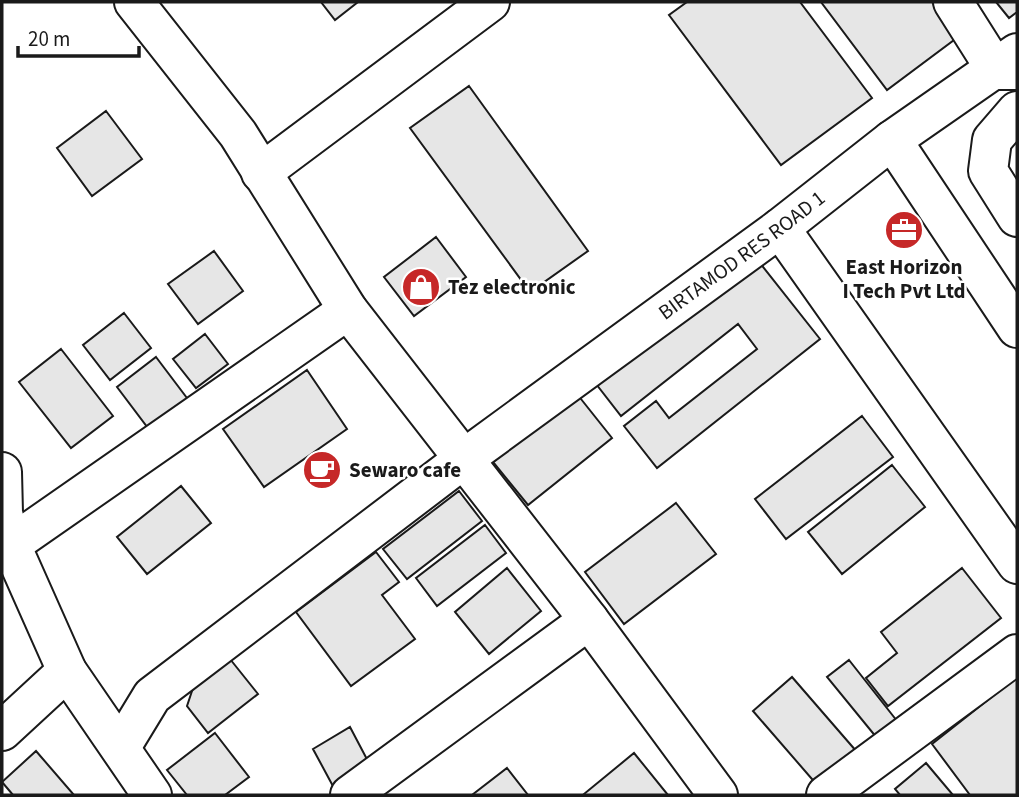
<svg xmlns="http://www.w3.org/2000/svg" width="1019" height="797" font-family="'Source Sans 3',sans-serif">
<style>
.building{fill:#e6e6e6;stroke:#1a1a1a;stroke-width:2}
.lines{fill:none;stroke-linecap:round;stroke-linejoin:round}
.minor-casing{stroke:#1a1a1a;stroke-width:42}
.minor{stroke:#fff;stroke-width:38}
.labels{text-anchor:middle;dominant-baseline:central;stroke-width:5;stroke-linejoin:round;paint-order:stroke}
.street-label{font-size:21px;fill:#1a1a1a;stroke:#fff}
.poi-label{font-size:21px;font-weight:bold;fill:#1a1a1a;stroke:#fff;text-anchor:start}
</style>
<rect width="100%" height="100%" fill="#fff"/>
<path class="building" d="M 321,2 L 358,2 L 335,20 Z
M 687,2 L 800,2 L 872,98 L 781,165 L 669,15 Z
M 821,2 L 932,2 L 958,37 L 887,90 Z
M 996,2 L 1017,2 L 1017,12 L 1009,18 Z
M 469,86 L 588,251 L 530,292 L 410,128 Z
M 106,111 L 142,159 L 92,196 L 57,148 Z
M 436,237 L 466,277 L 414,316 L 384,277 Z
M 214,251 L 243,291 L 198,324 L 168,284 Z
M 752,253 L 820,339 L 657,468 L 624,426 L 656,401 L 669,418 L 757,349 L 738,324 L 621,416 L 593,380 Z
M 124,313 L 151,348 L 110,380 L 83,345 Z
M 205,334 L 228,364 L 196,388 L 173,359 Z
M 61,349 L 113,416 L 71,448 L 19,382 Z
M 156,357 L 193,406 L 154,436 L 117,387 Z
M 307,370 L 347,429 L 264,487 L 223,429 Z
M 577,394 L 612,438 L 528,505 L 493,462 Z
M 862,416 L 893,457 L 786,539 L 755,499 Z
M 892,465 L 925,507 L 842,574 L 808,532 Z
M 181,486 L 211,523 L 147,574 L 117,537 Z
M 459,491 L 482,521 L 407,579 L 383,549 Z
M 676,503 L 716,554 L 624,624 L 585,572 Z
M 485,525 L 506,553 L 437,606 L 416,578 Z
M 376,552 L 399,582 L 382,595 L 415,639 L 351,686 L 296,612 Z
M 507,568 L 541,611 L 489,654 L 455,612 Z
M 962,568 L 1001,618 L 888,706 L 866,678 L 897,653 L 881,632 Z
M 230,659 L 258,694 L 208,733 L 187,706 L 193,688 Z
M 849,660 L 901,726 L 881,743 L 827,677 Z
M 792,677 L 857,752 L 818,786 L 753,711 Z
M 1017,677 L 1017,795 L 970,795 L 932,744 Z
M 350,727 L 370,765 L 334,788 L 313,749 Z
M 215,733 L 249,777 L 225,795 L 187,795 L 167,770 Z
M 36,751 L 74,795 L 13,795 L 2,782 Z
M 634,753 L 668,795 L 585,795 L 584,794 Z
M 926,763 L 953,795 L 900,795 L 895,789 Z
M 507,768 L 528,795 L 472,795 Z"/>
<g class="lines">
<defs>
<g id="minor">
<path d="M 134,2 L 238,134 L 348,310 L 589,620 L 718,795"/>
<path d="M 953,2 L 996,70 L 1017,70"/>
<path d="M 1017,111 L 992,140 L 988,171 L 1017,217"/>
<path d="M 892,140 L 1017,328"/>
<path d="M 261,173 L 490,2"/>
<path d="M 780,228 L 1017,564"/>
<path d="M 2,472 L 3,513 L 11,545 L 67,671 L 152,795"/>
<path d="M 2,551 L 348,310"/>
<path d="M 2,731 L 67,671"/>
<path id="s1" d="M 121,747 L 152,696 L 465,458 L 780,228 L 892,140 L 1017,53"/>
<path d="M 350,795 L 589,620"/>
<path d="M 826,795 L 1017,654"/>
</g>
</defs>
<use href="#minor" class="minor-casing"/>
<use href="#minor" class="minor"/>
</g>
<defs>
<symbol id="office-disc" viewBox="-11 -11 22 22"><circle r="9.5" fill="#c62828" stroke="#fff"/><path d="M-6-3h4V-5.5h4V-3h4V5H-6ZM-1-4.5V-3h2v-1.5ZM-6 0V1H6V0Z" fill="#fff"/></symbol>
<symbol id="shop-disc" viewBox="-11 -11 22 22"><circle r="9.5" fill="#c62828" stroke="#fff"/><path d="M-5-2.5h2.3a2.7 3.5 0 0 1 5.4 0H5L5.5 6h-11ZM-1.5-2.5h3a1.5 2.3 0 0 0-3 0Z" fill="#fff"/></symbol>
<symbol id="cafe-disc" viewBox="-11 -11 22 22"><circle r="9.5" fill="#c62828" stroke="#fff"/><path d="M-5.5-4.5H6V0H3Q3 3.5 0 3.5H-2.5Q-5.5 3.5-5.5 0ZM3-3.2v2h1.7v-2ZM-6 4.5H4V6H-6Z" fill="#fff"/></symbol>
</defs>
<g fill-rule="evenodd">
<use href="#office-disc" x="882" y="208" width="44" height="44"/>
<use href="#shop-disc" x="399" y="265" width="44" height="44"/>
<use href="#cafe-disc" x="300" y="448" width="44" height="44"/>
</g>
<g class="labels">
<g class="street-label">
<text stroke="none"><textPath href="#s1" startOffset="796">BIRTAMOD RES ROAD 1</textPath></text>
</g>
<g class="poi-label">
<text x="904" y="267" text-anchor="middle">East Horizon<tspan x="904" dy="24">I Tech Pvt Ltd</tspan></text>
<text x="448" y="287">Tez electronic</text>
<text x="349" y="470">Sewaro cafe</text>
</g>
</g>
<rect width="1019" height="797" fill="none" stroke="#1a1a1a" stroke-width="7"/>
<path d="M18 46v10h121v-10" fill="none" stroke="#1a1a1a" stroke-width="3.5"/>
<text x="28" y="46" font-size="21" fill="#1a1a1a" stroke="#ffffff" stroke-width="5" paint-order="stroke">20 m</text>
</svg>
